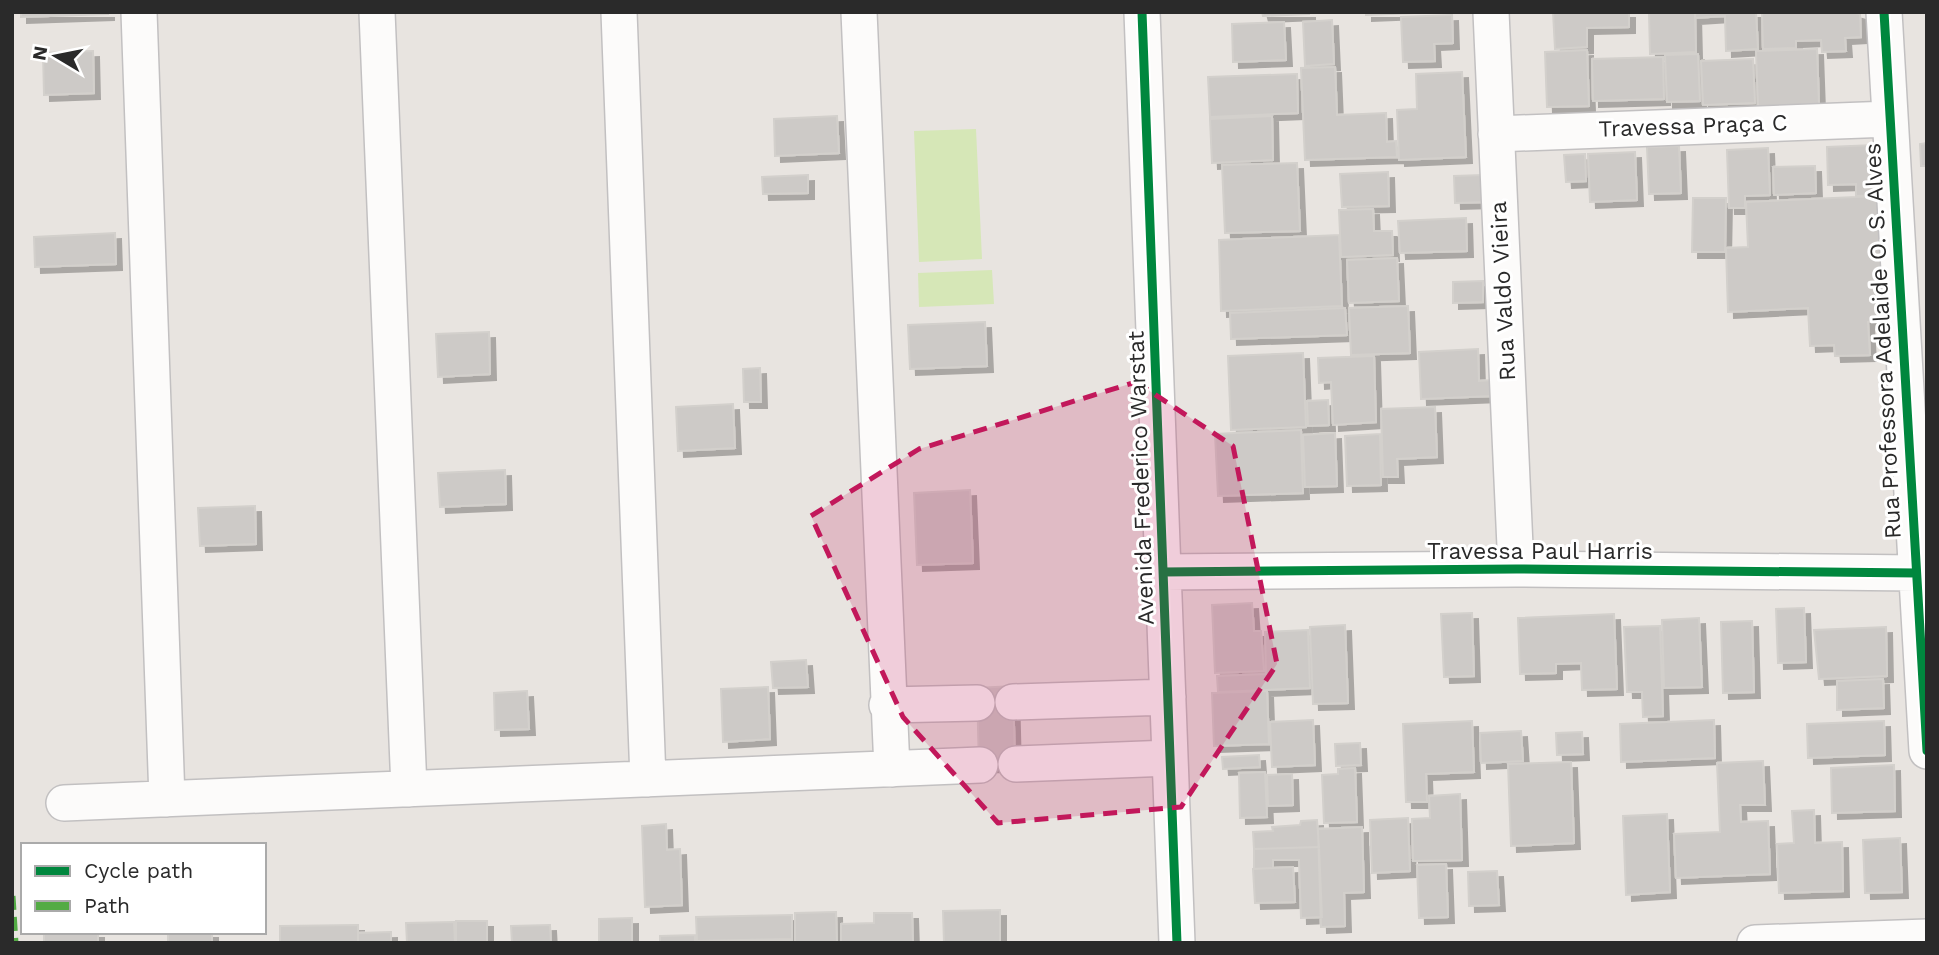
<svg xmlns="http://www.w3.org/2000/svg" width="1939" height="955" font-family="'Work Sans',sans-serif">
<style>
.pitch{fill:#d6e7b7}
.building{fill:#cdcac7;stroke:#d3d0cc;stroke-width:2;filter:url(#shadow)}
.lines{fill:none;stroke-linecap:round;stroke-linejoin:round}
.minor-casing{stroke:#c2c0c1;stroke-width:38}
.minor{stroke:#fcfbfa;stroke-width:35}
.quiet{stroke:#53ab44;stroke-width:7;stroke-dasharray:14 7;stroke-linecap:butt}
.cycleway-casing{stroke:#fff;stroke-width:13}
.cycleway{stroke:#00873e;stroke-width:9}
.marked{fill:#c2185b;fill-opacity:0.2;stroke:#c2185b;stroke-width:5;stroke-dasharray:14 9;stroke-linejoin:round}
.labels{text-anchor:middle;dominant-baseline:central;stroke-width:6;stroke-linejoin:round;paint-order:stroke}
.street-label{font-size:23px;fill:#2a2a2a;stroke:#fff}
</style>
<defs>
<filter id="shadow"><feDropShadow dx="6" dy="6" stdDeviation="0" flood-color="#0004"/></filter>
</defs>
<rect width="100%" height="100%" fill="#e8e4e0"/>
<path class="pitch" d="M 976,129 L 982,259 L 919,262 L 914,131 Z
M 992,270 L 994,304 L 919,307 L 918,273 Z"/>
<path class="building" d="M 21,12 L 108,12 L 108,14 L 21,17 Z
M 1262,12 L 1309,12 L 1309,14 L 1263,16 Z
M 1366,12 L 1414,12 L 1414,13 L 1366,15 Z
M 1553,12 L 1629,12 L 1629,27 L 1587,28 L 1587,47 L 1555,49 Z
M 1649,12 L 1695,12 L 1696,52 L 1650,54 Z
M 1695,12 L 1756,12 L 1758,49 L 1726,51 L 1725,16 L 1695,18 Z
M 1762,12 L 1853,12 L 1860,14 L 1861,37 L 1845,38 L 1846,51 L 1822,52 L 1821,40 L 1796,41 L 1796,48 L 1763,49 Z
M 1452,15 L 1453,43 L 1434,44 L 1435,61 L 1403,62 L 1401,17 Z
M 1332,20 L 1334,64 L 1305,66 L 1303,22 Z
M 1284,22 L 1286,60 L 1233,62 L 1232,24 Z
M 1817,49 L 1819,104 L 1758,107 L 1756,51 Z
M 1587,50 L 1589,106 L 1547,107 L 1545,52 Z
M 93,51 L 94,93 L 44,95 L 43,53 Z
M 1698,54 L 1700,101 L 1667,102 L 1665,55 Z
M 1663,57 L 1664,99 L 1593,101 L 1592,59 Z
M 1753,59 L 1755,103 L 1703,105 L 1701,61 Z
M 1335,67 L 1337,115 L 1386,113 L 1387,142 L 1396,141 L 1397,157 L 1305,160 L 1301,68 Z
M 1462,72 L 1466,157 L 1399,160 L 1397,110 L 1417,109 L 1416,74 Z
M 1297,74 L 1298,113 L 1210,117 L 1208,77 Z
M 837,116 L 839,153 L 775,156 L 774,119 Z
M 1272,116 L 1273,160 L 1212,163 L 1210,119 Z
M 1927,143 L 1927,166 L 1921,166 L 1920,144 Z
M 1875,145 L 1877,195 L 1856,196 L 1856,184 L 1828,185 L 1827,147 Z
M 1679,146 L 1681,193 L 1649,194 L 1647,147 Z
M 1768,148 L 1770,195 L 1745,196 L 1745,208 L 1729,208 L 1727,150 Z
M 1635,152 L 1637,200 L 1590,202 L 1588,154 Z
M 1585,154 L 1586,181 L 1566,182 L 1564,155 Z
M 1297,163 L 1300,231 L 1225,233 L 1222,165 Z
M 1815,166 L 1816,193 L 1774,195 L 1773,167 Z
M 1388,172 L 1389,206 L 1342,207 L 1340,174 Z
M 808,175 L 808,193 L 763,194 L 762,177 Z
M 1484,175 L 1486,202 L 1455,203 L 1454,176 Z
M 1878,196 L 1883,322 L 1868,322 L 1870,355 L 1835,356 L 1834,345 L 1810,346 L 1808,308 L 1728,312 L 1726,248 L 1748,247 L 1746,202 Z
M 1693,198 L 1726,198 L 1725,252 L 1692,252 Z
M 1373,209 L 1374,231 L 1392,231 L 1393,255 L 1341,257 L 1339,210 Z
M 1466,218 L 1467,251 L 1400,253 L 1398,221 Z
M 115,233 L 116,264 L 35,267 L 34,237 Z
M 1339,235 L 1342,306 L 1221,311 L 1219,240 Z
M 1397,258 L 1399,301 L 1349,303 L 1347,260 Z
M 1483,281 L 1483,302 L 1453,303 L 1453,282 Z
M 1408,306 L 1410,353 L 1351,355 L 1349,308 Z
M 1345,308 L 1347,335 L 1231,339 L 1230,313 Z
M 985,322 L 987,366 L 910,369 L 908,325 Z
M 489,332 L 490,374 L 438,377 L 436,334 Z
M 1478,349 L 1479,381 L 1492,380 L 1493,396 L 1421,399 L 1419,352 Z
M 1303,353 L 1306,427 L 1231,430 L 1228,356 Z
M 1374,356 L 1376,422 L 1333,425 L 1331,382 L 1319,383 L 1318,358 Z
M 760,368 L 761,402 L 744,402 L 743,369 Z
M 1328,400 L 1329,425 L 1308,426 L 1307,401 Z
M 733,404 L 735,448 L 678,451 L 676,407 Z
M 1435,407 L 1437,457 L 1397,459 L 1398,477 L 1383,477 L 1381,409 Z
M 1301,430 L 1303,493 L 1218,496 L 1215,434 Z
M 1335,433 L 1337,486 L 1305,487 L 1303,435 Z
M 1380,434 L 1381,485 L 1347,486 L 1345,436 Z
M 505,470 L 506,504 L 440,507 L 438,473 Z
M 970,490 L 973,563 L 917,565 L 914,493 Z
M 255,506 L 256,544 L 200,546 L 198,508 Z
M 1252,603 L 1254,631 L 1261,631 L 1264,671 L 1215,673 L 1212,605 Z
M 1804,608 L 1806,662 L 1778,663 L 1776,609 Z
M 1472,613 L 1474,676 L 1444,677 L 1441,614 Z
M 1614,614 L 1617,689 L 1582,690 L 1581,663 L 1556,664 L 1556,673 L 1520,674 L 1518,618 Z
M 1699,618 L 1702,687 L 1664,688 L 1662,620 Z
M 1752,621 L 1754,692 L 1723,693 L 1721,622 Z
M 1345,625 L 1348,703 L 1313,704 L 1310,627 Z
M 1660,626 L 1663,716 L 1643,717 L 1642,692 L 1627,692 L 1624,627 Z
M 1886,627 L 1887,676 L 1819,679 L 1814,630 Z
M 1308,630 L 1310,688 L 1218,692 L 1217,676 L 1266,674 L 1265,632 Z
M 806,660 L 808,687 L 773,688 L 771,662 Z
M 1883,679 L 1884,708 L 1837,710 L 1837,681 Z
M 1013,686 L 1015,765 L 979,767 L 977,688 Z
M 768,687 L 770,739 L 723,742 L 721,689 Z
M 527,691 L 529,729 L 495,730 L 494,693 Z
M 1267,691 L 1269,744 L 1214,746 L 1212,693 Z
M 1313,720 L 1315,765 L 1272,767 L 1270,722 Z
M 1714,720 L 1715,758 L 1621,762 L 1620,724 Z
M 1472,721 L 1474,772 L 1426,774 L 1427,802 L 1406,802 L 1403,724 Z
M 1884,721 L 1885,755 L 1808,758 L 1807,724 Z
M 1521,731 L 1523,761 L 1481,763 L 1480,733 Z
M 1582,732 L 1583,754 L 1557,755 L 1556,733 Z
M 1360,743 L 1361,765 L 1336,766 L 1335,744 Z
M 1259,755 L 1260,767 L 1223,769 L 1222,757 Z
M 1763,761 L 1765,805 L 1740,805 L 1741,822 L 1768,821 L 1770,874 L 1676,878 L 1674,834 L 1720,832 L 1717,763 Z
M 1571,762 L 1574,843 L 1511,846 L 1508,764 Z
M 1894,765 L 1895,811 L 1832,813 L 1831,768 Z
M 1355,768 L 1357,822 L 1324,823 L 1322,775 L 1338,774 L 1338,769 Z
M 1265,772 L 1267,817 L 1240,818 L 1239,773 Z
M 1292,774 L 1293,805 L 1268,806 L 1267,775 Z
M 1460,794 L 1462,860 L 1413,861 L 1412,819 L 1430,818 L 1429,796 Z
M 1814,810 L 1815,843 L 1842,842 L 1843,891 L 1779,893 L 1777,844 L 1794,843 L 1792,811 Z
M 1667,814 L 1670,892 L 1626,895 L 1623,816 Z
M 1408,818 L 1410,871 L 1372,873 L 1370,820 Z
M 1317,820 L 1319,847 L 1254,849 L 1253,832 L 1273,831 L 1272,827 L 1300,825 L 1301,821 Z
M 666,824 L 667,850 L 680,849 L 682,905 L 645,907 L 642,826 Z
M 1362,827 L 1364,892 L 1344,893 L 1345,926 L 1321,927 L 1318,829 Z
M 1900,838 L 1902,892 L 1865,893 L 1863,840 Z
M 1319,847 L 1322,917 L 1301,918 L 1299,860 L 1273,860 L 1273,868 L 1254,869 L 1254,849 Z
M 1446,864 L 1448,917 L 1419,918 L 1417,865 Z
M 1293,867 L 1295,902 L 1255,903 L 1253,869 Z
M 1497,871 L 1499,905 L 1469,906 L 1468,872 Z
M 1000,910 L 1000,943 L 944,943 L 943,911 Z
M 836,912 L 837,943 L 795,943 L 795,913 Z
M 874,913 L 912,913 L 913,943 L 841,943 L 841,924 L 874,923 Z
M 792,915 L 792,939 L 697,941 L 696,917 Z
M 632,918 L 632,943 L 599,943 L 599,919 Z
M 456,921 L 487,921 L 487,943 L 456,943 Z
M 454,922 L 455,943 L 407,943 L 406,923 Z
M 358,925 L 358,943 L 280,943 L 280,926 Z
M 550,925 L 551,943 L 512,943 L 511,926 Z
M 44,932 L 98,932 L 98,943 L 44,943 Z
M 168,932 L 212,932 L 212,943 L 168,943 Z
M 391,932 L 391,943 L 358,943 L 358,933 Z
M 695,935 L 695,943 L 660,943 L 660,936 Z
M 792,940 L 792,943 L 751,943 L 751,941 Z"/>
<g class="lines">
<defs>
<path id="minor" d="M 139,12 L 167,799
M 377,12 L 409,789
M 619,12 L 648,779
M 859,12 L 892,769
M 1142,12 L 1177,943
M 1491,12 L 1516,569
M 1884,12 L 1927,751
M 1496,134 L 1890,119
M 1163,572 L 1516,569 L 1916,573
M 1013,702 L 1168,697
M 887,705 L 977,703
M 1016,764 L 1170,758
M 64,803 L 980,765
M 1755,943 L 1927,937"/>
</defs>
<use href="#minor" class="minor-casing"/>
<use href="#minor" class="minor"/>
<path class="quiet" d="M 12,896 L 15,943"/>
<defs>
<path id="cycleway" d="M 1142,12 L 1177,943
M 1884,12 L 1927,751
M 1163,572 L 1516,569 L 1916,573"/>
</defs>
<use href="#cycleway" class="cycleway-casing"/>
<use href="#cycleway" class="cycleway"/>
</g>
<path class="marked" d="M 1136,382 L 1233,446 L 1277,664 L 1181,807 L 998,823 L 903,717 L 811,516 L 919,449 Z"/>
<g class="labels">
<g class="street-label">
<text transform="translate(1693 126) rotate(-2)">Travessa Praça C</text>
<text transform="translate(1503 291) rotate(-93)">Rua Valdo Vieira</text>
<text transform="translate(1883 341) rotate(-93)">Rua Professora Adelaide O. S. Alves</text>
<text transform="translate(1141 478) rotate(-92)">Avenida Frederico Warstat</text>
<text x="1540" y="551">Travessa Paul Harris</text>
</g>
</g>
<rect width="1939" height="955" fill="none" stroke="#2a2a2a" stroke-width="28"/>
<rect x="21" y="843" width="245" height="91" fill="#ffffff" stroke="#aaaaaa" stroke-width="2"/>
<rect x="35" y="866" width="35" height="10" fill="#00873e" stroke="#aaaaaa" stroke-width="2"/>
<text x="84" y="878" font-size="21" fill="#2a2a2a">Cycle path</text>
<rect x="35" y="901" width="35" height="10" fill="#53ab44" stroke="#aaaaaa" stroke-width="2"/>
<text x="84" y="913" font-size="21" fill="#2a2a2a">Path</text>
<g transform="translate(56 56) rotate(280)" stroke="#ffffff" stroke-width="5" paint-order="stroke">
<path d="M0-5L12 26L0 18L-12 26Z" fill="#2a2a2a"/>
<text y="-10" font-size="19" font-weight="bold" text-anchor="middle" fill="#2a2a2a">N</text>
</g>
</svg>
